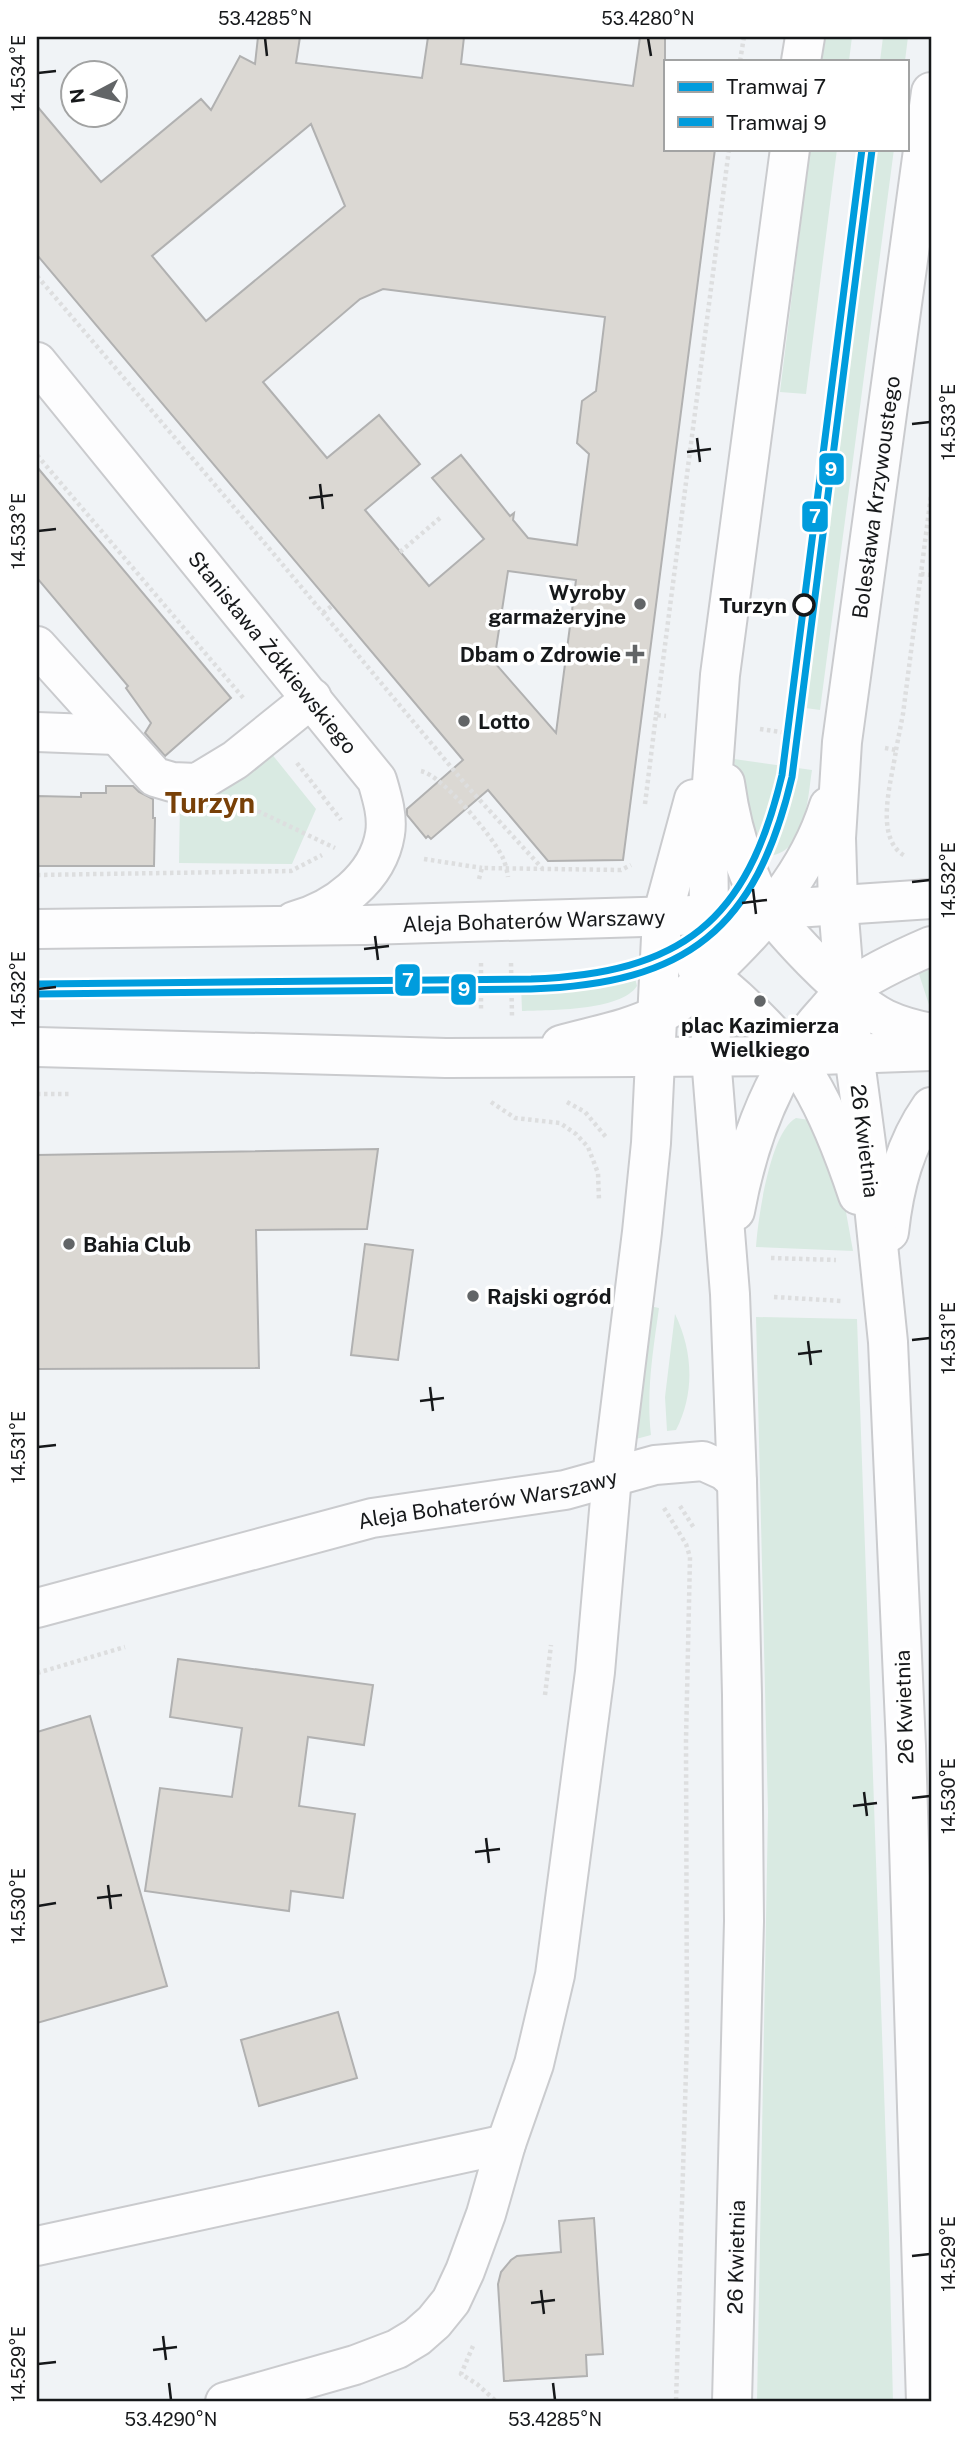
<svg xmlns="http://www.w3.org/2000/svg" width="968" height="2439" font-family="'Public Sans',sans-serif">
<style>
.green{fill:#d9eae2}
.building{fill:#dbd8d3;stroke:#b1b1b1;stroke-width:2;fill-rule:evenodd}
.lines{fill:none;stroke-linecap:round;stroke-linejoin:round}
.minor-casing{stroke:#cacbce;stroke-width:42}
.path{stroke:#dddedf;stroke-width:4.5;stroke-dasharray:3.5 3.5;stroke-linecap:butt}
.minor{stroke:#fdfdfe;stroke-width:38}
.tram-1-casing{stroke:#fff;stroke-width:12}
.tram-2-casing{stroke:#fff;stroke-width:12}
.tram-1{stroke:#009cdd;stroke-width:7}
.tram-2{stroke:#009cdd;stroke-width:7}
.ticks{fill:none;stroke:#16181a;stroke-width:2.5}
.poi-dot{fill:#626567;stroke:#fff;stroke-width:2.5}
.stop-dot{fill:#fff;stroke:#16181a;stroke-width:3.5}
.labels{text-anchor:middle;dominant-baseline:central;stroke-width:7;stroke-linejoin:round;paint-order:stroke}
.street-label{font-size:21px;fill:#16181a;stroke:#fff}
.poi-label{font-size:21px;font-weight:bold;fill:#16181a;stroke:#fff;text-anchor:start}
.stop-label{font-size:21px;font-weight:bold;fill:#16181a;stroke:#fff;text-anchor:end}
.district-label{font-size:28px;font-weight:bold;fill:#784007;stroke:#fff}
.line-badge{stroke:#fff;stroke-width:2.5}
.badge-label{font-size:19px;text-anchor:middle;font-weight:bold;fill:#fff}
.neatline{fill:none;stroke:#16181a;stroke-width:2.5}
.ticks-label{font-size:18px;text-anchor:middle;fill:#16181a}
</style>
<rect width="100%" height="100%" fill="#f0f3f6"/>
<path class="green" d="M 825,37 L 852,37 L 849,61 L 821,61 Z
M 883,37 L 908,37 L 905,61 L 880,61 Z
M 810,149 L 837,149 L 806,394 L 780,392 Z
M 869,149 L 894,149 L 820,710 L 798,707 Z
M 271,753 L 316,809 L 292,864 L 179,863 L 180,801 Z
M 734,759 L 812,770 C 808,795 807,834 785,850 C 778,855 770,856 763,857 L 735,775 Z
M 931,962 L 931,1011 L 917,968 Z
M 634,974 L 637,986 C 621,1011 549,1010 522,1011 L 521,985 L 585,983 Z
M 796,1118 L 809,1120 L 844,1201 L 853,1251 L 756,1247 C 758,1218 770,1132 796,1118 Z
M 645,1305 L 659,1308 C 653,1351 646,1392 651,1435 L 636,1439 Z
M 675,1314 C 693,1351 695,1393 676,1430 L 667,1431 L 665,1397 Z
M 756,1317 L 857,1319 L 889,2233 L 893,2402 L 757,2402 L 768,1812 Z"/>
<path class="building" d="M 258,37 L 300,37 L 296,63 L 422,78 L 428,37 L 464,37 L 461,64 L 633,86 L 640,37 L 665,37 L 665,149 L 715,149 L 623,860 L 548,861 L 488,790 L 431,839 L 428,836 L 426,838 L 407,815 L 407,809 L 463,760 L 37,255 L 37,106 L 101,182 L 201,99 L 211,110 L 240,56 L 255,64 ZM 311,124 L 345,206 L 206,321 L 152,256 ZM 383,289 L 605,317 L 596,391 L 582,401 L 577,443 L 589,454 L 577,545 L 528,538 L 513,520 L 514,513 L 510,516 L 461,455 L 432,478 L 484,539 L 429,586 L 365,510 L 420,464 L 379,415 L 327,458 L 263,382 L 360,299 ZM 508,571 L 576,580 L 556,733 L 494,662 Z
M 37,467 L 231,698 L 165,756 L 145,733 L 151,723 L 126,688 L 128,686 L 37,578 Z
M 106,786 L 133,786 L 139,792 L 153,799 L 153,818 L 155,818 L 154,866 L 37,866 L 37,796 L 81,797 L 81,793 L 106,793 Z
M 378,1149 L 367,1229 L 256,1230 L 259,1368 L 37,1369 L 37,1155 Z
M 365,1244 L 413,1250 L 398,1360 L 351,1355 Z
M 178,1659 L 373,1685 L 364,1745 L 308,1737 L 299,1806 L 355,1814 L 343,1898 L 291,1891 L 289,1911 L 145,1891 L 160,1788 L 232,1797 L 242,1728 L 170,1717 Z
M 90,1716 L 167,1986 L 37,2023 L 37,1732 Z
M 338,2012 L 357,2078 L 259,2106 L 241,2040 Z
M 594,2218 L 603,2354 L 586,2355 L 587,2376 L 504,2381 L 498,2284 L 501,2272 L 511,2260 L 517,2256 L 561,2252 L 559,2221 Z"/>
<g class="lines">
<defs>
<g id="minor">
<path d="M 801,61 L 805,37"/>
<path id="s1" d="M 37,362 L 377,780 C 382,797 388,816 385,834 C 378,878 335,910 294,921"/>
<path d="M 37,646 L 155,777 L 172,782 L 197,783 L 235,760 L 312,698"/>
<path d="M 37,732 L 116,735"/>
<path d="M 725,783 C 730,819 739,853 754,886 C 773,925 847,1000 885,1019 C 900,1026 915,1030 931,1033"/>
<path id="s2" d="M 37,929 L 365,925 L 677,916 L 931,899"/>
<path d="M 696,966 C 733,992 785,1042 809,1081 C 830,1116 845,1156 858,1195"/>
<path d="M 561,1045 C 592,1036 629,1030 658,1015 C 679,1005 696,987 713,971 C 763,923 808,873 829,806"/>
<path d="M 37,1047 L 446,1058 L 791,1056 L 931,1051"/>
<path d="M 735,1211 C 748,1140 774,1069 824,1014 C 831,1006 838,997 846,991 C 872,972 903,958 931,946"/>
<path d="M 889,1232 C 894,1186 905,1144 931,1107"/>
<path id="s3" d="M 37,1608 L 372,1518 L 565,1490 L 655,1465 L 703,1461 L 725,1471 L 737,1482"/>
<path d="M 37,2246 L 506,2144"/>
<path d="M 225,2402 L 355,2365 L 397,2349 L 417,2337 L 434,2322 L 451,2301 L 465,2271 L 486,2214 L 506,2144 L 534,2064 L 555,1975 L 595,1672 L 612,1476 L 642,1232 L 651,1143 L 662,917 L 694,799"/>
<path id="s4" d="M 732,2402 L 744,1921 L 742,1695 L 737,1482 L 730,1294 L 711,1057 L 708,837 L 720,675 L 790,149"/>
<path id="s5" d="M 926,2402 L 906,1746 L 888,1342 L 873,1196 L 844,979 L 838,904 L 836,838 L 842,742 L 931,92"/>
</g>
</defs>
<use href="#minor" class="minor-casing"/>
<path class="path" d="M 740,61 L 744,37
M 37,276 L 273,553 L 466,785 L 542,868
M 37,455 L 245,700
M 400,552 L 440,518
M 921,574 L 931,575
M 323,613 L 333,605
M 656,715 L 729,149
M 760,729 L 800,735
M 885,748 L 896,750 C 892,780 873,838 905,856
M 896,750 L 903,714 L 931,495
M 297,763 L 341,820
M 421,771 C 443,776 491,835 502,856 C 505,862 507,870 508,877
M 645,804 L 656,715 L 666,716
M 245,805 L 335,848
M 424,859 L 482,868
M 37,875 L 291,871 L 322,855
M 479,879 L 482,868 L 621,870 L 631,865
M 481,963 L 481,1011
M 511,963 L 512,1017
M 37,1094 L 72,1094
M 491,1102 L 515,1118 L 560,1123 L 576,1134 L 588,1147 L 598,1173 L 599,1200
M 567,1102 L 585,1112 L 606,1137
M 771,1258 L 836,1260
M 774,1297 L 842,1301
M 680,1506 L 694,1528
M 664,1508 L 686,1544 L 690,1557 L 686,1740 L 687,2038 L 676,2402
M 37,1673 L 125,1647
M 545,1695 L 551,1645
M 473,2346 L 461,2374 L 477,2384 L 497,2402"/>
<use href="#minor" class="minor"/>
<defs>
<path id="tram-1" d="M 37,984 L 531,979 C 682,973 747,922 782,775 L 862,149"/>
<path id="tram-2" d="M 37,994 L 531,989 C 687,984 756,929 792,777 L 872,150"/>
</defs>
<use href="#tram-1" class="tram-1-casing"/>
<use href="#tram-2" class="tram-2-casing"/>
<use href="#tram-1" class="tram-1"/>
<use href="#tram-2" class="tram-2"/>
</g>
<path class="ticks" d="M 265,38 L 267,56M 648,38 L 651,56M 38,73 L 56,71M 912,424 L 930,422M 697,438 L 700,462M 687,452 L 711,449M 320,484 L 323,509M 309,498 L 333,495M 38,531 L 56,529M 912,882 L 930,880M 753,889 L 756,914M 742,903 L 767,900M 375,936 L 378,960M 364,949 L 389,946M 38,989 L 56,987M 912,1340 L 930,1338M 808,1341 L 811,1365M 798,1354 L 822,1351M 430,1387 L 433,1411M 420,1401 L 444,1398M 38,1447 L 56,1445M 864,1792 L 867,1816M 912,1798 L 930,1796M 853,1806 L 877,1803M 486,1838 L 489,1863M 475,1852 L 500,1849M 108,1885 L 111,1909M 97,1898 L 122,1895M 38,1906 L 56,1903M 912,2256 L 930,2254M 541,2290 L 544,2314M 531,2303 L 555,2300M 163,2336 L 166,2360M 153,2350 L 177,2347M 38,2364 L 56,2362M 169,2383 L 171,2400M 553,2383 L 555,2400"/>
<g class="poi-dot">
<circle cx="640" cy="604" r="7"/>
<path d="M631.5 643.5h7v7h7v7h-7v7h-7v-7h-7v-7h7z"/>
<circle cx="464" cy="721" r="7"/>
<circle cx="760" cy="1001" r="7"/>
<circle cx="69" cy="1244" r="7"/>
<circle cx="473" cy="1296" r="7"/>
</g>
<circle class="stop-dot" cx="804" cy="605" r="10"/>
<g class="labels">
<g class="street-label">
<text stroke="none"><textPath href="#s5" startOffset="1911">Bolesława Krzywoustego</textPath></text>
<text stroke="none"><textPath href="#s1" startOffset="374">Stanisława Żółkiewskiego</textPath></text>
<text stroke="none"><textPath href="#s2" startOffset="497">Aleja Bohaterów Warszawy</textPath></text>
<text transform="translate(865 1141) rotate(83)">26 Kwietnia</text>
<text stroke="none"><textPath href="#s3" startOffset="464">Aleja Bohaterów Warszawy</textPath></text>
<text transform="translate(904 1707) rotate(-92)">26 Kwietnia</text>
<text stroke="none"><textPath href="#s4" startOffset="145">26 Kwietnia</textPath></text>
</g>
<g class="poi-label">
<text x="626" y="592" text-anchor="end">Wyroby<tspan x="626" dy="24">garmażeryjne</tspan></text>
<text x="621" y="654" text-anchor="end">Dbam o Zdrowie</text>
<text x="478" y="721">Lotto</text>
<text x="760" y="1025" text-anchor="middle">plac Kazimierza<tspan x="760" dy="24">Wielkiego</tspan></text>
<text x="83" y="1244">Bahia Club</text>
<text x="487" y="1296">Rajski ogród</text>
</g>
<g class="stop-label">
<text x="787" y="605">Turzyn</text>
</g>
<g class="district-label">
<text x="210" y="802">Turzyn</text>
</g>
</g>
<g class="line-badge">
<rect x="818" y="452" width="27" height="34" rx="7" fill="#009cdd"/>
<rect x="801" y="500" width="28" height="33" rx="7" fill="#009cdd"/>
<rect x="394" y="963" width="27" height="34" rx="7" fill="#009cdd"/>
<rect x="450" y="973" width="27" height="33" rx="7" fill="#009cdd"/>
</g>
<g class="badge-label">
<text x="831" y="476">9</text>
<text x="815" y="523">7</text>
<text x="408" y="987">7</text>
<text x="464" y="996">9</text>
</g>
<rect width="968" height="2439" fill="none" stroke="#ffffff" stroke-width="77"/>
<rect x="664" y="60" width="245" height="91" fill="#ffffff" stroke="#a2a3a3" stroke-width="2"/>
<rect x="678" y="82" width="35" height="10" fill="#009cdd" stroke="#a2a3a3" stroke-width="2"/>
<text x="726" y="94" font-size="21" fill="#16181a">Tramwaj 7</text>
<rect x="678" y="117" width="35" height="10" fill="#009cdd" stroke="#a2a3a3" stroke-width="2"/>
<text x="726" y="130" font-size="21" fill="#16181a">Tramwaj 9</text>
<g transform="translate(94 94) rotate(263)"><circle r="33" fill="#ffffff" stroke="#a2a3a3" stroke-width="2"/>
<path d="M0-5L12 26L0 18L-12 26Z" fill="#626567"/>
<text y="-10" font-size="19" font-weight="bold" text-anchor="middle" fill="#16181a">N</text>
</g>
<rect x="38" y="38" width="892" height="2362" class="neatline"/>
<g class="ticks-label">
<text x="265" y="25">53.4285°N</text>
<text x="648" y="25">53.4280°N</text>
<text transform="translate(19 73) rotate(-90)" y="6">14.534°E</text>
<text transform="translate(949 422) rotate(-90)" y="6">14.533°E</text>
<text transform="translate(19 531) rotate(-90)" y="6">14.533°E</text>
<text transform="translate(949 880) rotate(-90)" y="6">14.532°E</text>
<text transform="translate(19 989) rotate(-90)" y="6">14.532°E</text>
<text transform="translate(949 1338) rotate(-90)" y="6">14.531°E</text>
<text transform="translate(19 1447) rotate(-90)" y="6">14.531°E</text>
<text transform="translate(949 1796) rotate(-90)" y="6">14.530°E</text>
<text transform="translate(19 1906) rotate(-90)" y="6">14.530°E</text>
<text transform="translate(949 2254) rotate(-90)" y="6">14.529°E</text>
<text transform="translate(19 2364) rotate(-90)" y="6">14.529°E</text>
<text x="171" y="2426">53.4290°N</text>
<text x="555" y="2426">53.4285°N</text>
</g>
</svg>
